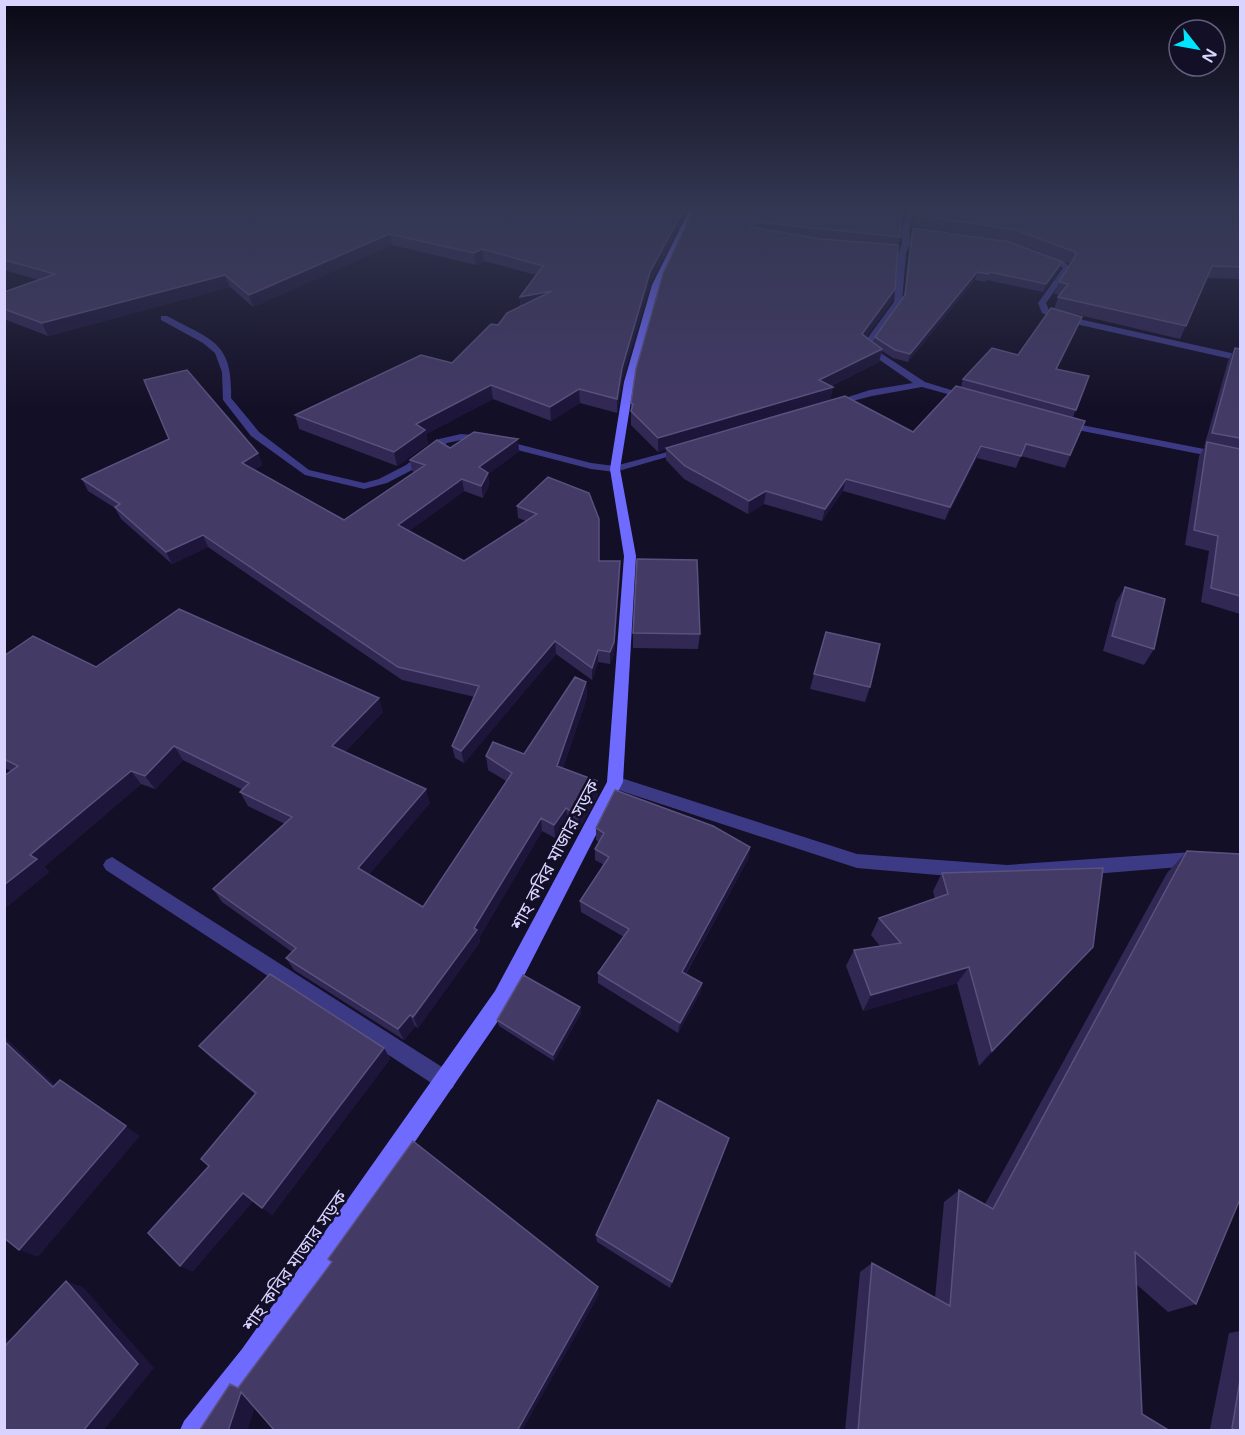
<svg xmlns="http://www.w3.org/2000/svg" width="1245" height="1435" font-family="'Varela Round','Noto Sans Bengali',sans-serif">
<style>
.lines{fill:none;stroke-linecap:round;stroke-linejoin:round}
.street{fill:#3d3a85;fill-rule:evenodd}
.secondary{fill:#6f6bff;fill-rule:evenodd}
.wall{fill:#312854}
.shaded-wall{fill:#1d163a}
.building{fill:#433a66;stroke:#5a527e;stroke-width:1.5}
.labels{text-anchor:middle;dominant-baseline:central;stroke-width:5;stroke-linejoin:round;paint-order:stroke}
.street-label{font-size:18px;fill:#d9d4ff;stroke:#130f26}
</style>
<rect width="100%" height="100%" fill="#130f26"/>
<g class="lines">
<path class="street" d="M 909,207 L 915,207 L 909,230 L 910,244 L 906,253 L 902,302 L 870,346 L 925,382 L 974,397 L 969,400 L 922,387 L 872,396 L 829,407 L 829,403 L 870,390 L 913,383 L 861,347 L 894,302 L 898,253 L 902,244 L 901,230 Z
M 1035,251 L 1060,258 L 1071,268 L 1046,303 L 1049,310 L 1061,315 L 1240,355 L 1240,361 L 1058,320 L 1042,313 L 1038,303 L 1063,268 L 1054,262 L 1032,255 Z
M 161,316 L 167,316 C 211,340 233,341 231,398 L 259,432 L 309,470 L 364,483 L 379,479 L 406,465 L 439,439 L 461,434 L 487,436 L 591,463 L 615,466 L 686,447 L 691,450 L 615,472 L 591,469 L 487,442 L 461,440 L 447,443 L 414,469 L 387,483 L 364,489 L 305,475 L 251,436 L 223,400 L 222,372 L 215,353 L 203,343 L 161,320 Z
M 1061,421 L 1240,456 L 1240,462 L 1057,426 L 1057,422 Z
M 615,776 L 857,854 L 1007,865 L 1192,852 L 1240,855 L 1240,869 L 1192,866 L 1007,881 L 857,868 L 609,787 L 607,782 L 609,777 Z
M 112,857 L 453,1074 L 456,1081 L 453,1088 L 446,1091 L 439,1088 L 106,870 L 103,865 L 106,860 Z"/>
<path class="secondary" d="M 691,207 L 697,207 L 660,285 L 634,382 L 620,469 L 636,556 L 623,782 L 509,1005 L 260,1367 L 210,1430 L 180,1430 L 184,1421 L 242,1349 L 495,991 L 607,782 L 624,556 L 610,469 L 624,382 L 652,285 Z"/>
</g>
<path class="wall" d="M 4,207 L 589,213 L 590,207 L 690,207 L 650,284 L 622,381 L 617,413 L 580,403 L 551,421 L 493,399 L 426,434 L 428,444 L 397,466 L 299,429 L 295,415 L 452,363 L 520,306 L 520,297 L 536,275 L 484,261 L 476,265 L 392,245 L 253,307 L 230,287 L 48,336 L 4,319 L 4,292 L 39,280 L 4,270 Z
M 695,207 L 907,207 L 901,223 L 900,237 L 898,246 L 892,301 L 866,337 L 874,343 L 875,337 L 904,297 L 911,236 L 913,228 L 1060,270 L 1043,292 L 987,280 L 985,282 L 975,280 L 908,362 L 893,358 L 882,351 L 879,362 L 831,386 L 833,387 L 830,400 L 913,432 L 961,387 L 963,379 L 1018,355 L 1054,309 L 1059,295 L 1054,294 L 1059,282 L 1071,264 L 1013,242 L 912,226 L 917,207 L 1240,207 L 1240,279 L 1207,278 L 1180,339 L 1066,312 L 1078,327 L 1057,369 L 1089,376 L 1073,417 L 1085,421 L 1065,468 L 1021,456 L 1016,468 L 977,458 L 945,520 L 843,491 L 822,521 L 764,504 L 748,514 L 684,479 L 666,460 L 666,449 L 658,452 L 631,425 L 631,403 Z
M 1235,348 L 1240,349 L 1240,614 L 1201,602 L 1209,551 L 1185,545 L 1199,456 L 1205,447 L 1204,447 L 1228,361 Z
M 450,448 L 519,451 L 488,474 L 489,485 L 483,498 L 464,491 L 409,531 L 464,561 L 526,521 L 518,518 L 517,506 L 548,477 L 599,561 L 620,574 L 614,654 L 610,664 L 598,662 L 592,680 L 556,654 L 464,763 L 455,758 L 452,746 L 475,697 L 402,680 L 208,547 L 172,564 L 121,519 L 115,508 L 88,491 L 82,479 L 258,453 L 262,465 L 254,470 L 344,520 L 414,472 L 412,471 L 410,460 Z
M 1125,587 L 1154,649 L 1144,665 L 1103,651 L 1116,602 Z
M 633,633 L 700,634 L 698,649 L 633,648 Z
M 4,656 L 96,667 L 383,712 L 345,752 L 430,803 L 369,874 L 423,907 L 506,781 L 488,770 L 486,756 L 524,754 L 586,682 L 587,697 L 563,768 L 598,795 L 579,829 L 568,821 L 555,838 L 542,831 L 479,938 L 480,942 L 418,1028 L 415,1026 L 404,1040 L 294,970 L 286,958 L 292,952 L 222,902 L 213,889 L 285,824 L 248,806 L 240,792 L 243,790 L 183,760 L 155,789 L 141,784 L 44,867 L 49,872 L 4,909 L 4,776 L 11,771 L 4,768 Z
M 814,674 L 870,687 L 865,702 L 810,689 Z
M 596,828 L 750,847 L 748,859 L 686,974 L 702,983 L 700,993 L 678,1033 L 598,983 L 598,973 L 624,937 L 581,912 L 580,901 L 604,865 L 595,860 L 595,849 L 599,842 L 596,840 Z
M 1187,851 L 1196,1304 L 1168,1312 L 1136,1284 L 1142,1414 L 1170,1431 L 845,1431 L 860,1272 L 872,1263 L 935,1298 L 944,1202 L 959,1190 L 985,1204 L 1167,873 Z
M 942,873 L 1078,963 L 979,1066 L 957,983 L 863,1011 L 846,966 L 854,950 L 880,946 L 871,935 L 879,918 L 935,899 L 933,891 Z
M 580,1007 L 581,1013 L 554,1061 L 499,1026 L 497,1020 Z
M 199,1046 L 384,1048 L 390,1059 L 272,1215 L 253,1201 L 193,1271 L 180,1266 L 209,1166 L 255,1094 L 210,1057 Z
M 729,1138 L 670,1288 L 597,1242 L 596,1235 Z
M 1240,1331 L 1240,1431 L 1213,1431 L 1210,1429 L 1229,1333 Z"/>
<path class="shaded-wall" d="M 685,207 L 690,207 L 650,284 L 622,381 L 617,413 L 617,399 L 622,368 L 650,272 Z
M 905,207 L 907,207 L 899,229 L 901,218 Z
M 389,234 L 392,245 L 253,307 L 249,295 Z
M 482,249 L 484,261 L 476,265 L 474,253 Z
M 1062,262 L 1060,270 L 1043,292 L 1046,284 Z
M 977,272 L 975,280 L 908,362 L 910,354 Z
M 225,275 L 230,287 L 48,336 L 42,323 Z
M 895,289 L 892,301 L 859,347 L 862,334 Z
M 552,291 L 521,309 L 520,297 Z
M 1082,317 L 1078,327 L 1052,380 L 1056,369 Z
M 882,349 L 879,362 L 824,389 L 833,387 L 830,401 L 666,448 L 666,449 L 658,452 L 658,438 L 819,380 Z
M 491,385 L 493,399 L 426,434 L 428,444 L 397,466 L 394,452 L 416,424 Z
M 579,389 L 580,403 L 551,421 L 550,407 Z
M 518,439 L 519,451 L 488,474 L 489,485 L 483,498 L 479,467 Z
M 981,446 L 977,458 L 945,520 L 950,507 Z
M 258,453 L 262,465 L 246,475 L 242,463 Z
M 462,479 L 464,491 L 401,537 L 398,525 Z
M 846,479 L 843,491 L 822,521 L 825,509 Z
M 766,491 L 764,504 L 748,514 L 749,501 Z
M 203,535 L 208,547 L 172,564 L 166,552 Z
M 620,561 L 620,574 L 614,654 L 610,664 L 610,652 Z
M 555,641 L 556,654 L 464,763 L 461,751 Z
M 598,650 L 598,662 L 592,680 L 592,668 Z
M 586,682 L 587,697 L 559,780 L 557,766 Z
M 379,698 L 383,712 L 338,759 L 332,746 Z
M 174,746 L 183,760 L 155,789 L 145,776 Z
M 131,771 L 141,784 L 44,867 L 49,872 L 4,909 L 4,885 L 30,855 Z
M 597,781 L 598,795 L 579,829 L 578,816 Z
M 426,789 L 430,803 L 364,881 L 358,868 Z
M 566,808 L 568,821 L 555,838 L 554,825 Z
M 541,818 L 542,831 L 479,938 L 480,942 L 418,1028 L 413,1017 L 474,928 Z
M 750,847 L 748,859 L 681,982 L 682,972 Z
M 1093,947 L 1078,963 L 979,1066 L 992,1051 Z
M 969,967 L 957,983 L 863,1011 L 871,995 Z
M 702,983 L 700,993 L 678,1033 L 680,1023 Z
M 580,1007 L 581,1013 L 554,1061 L 553,1055 Z
M 410,1015 L 415,1026 L 404,1040 L 398,1029 Z
M 4,1036 L 69,1098 L 53,1087 L 4,1041 Z
M 384,1048 L 390,1059 L 272,1215 L 262,1208 Z
M 60,1080 L 140,1136 L 38,1257 L 19,1250 Z
M 729,1138 L 726,1147 L 670,1288 L 672,1282 Z
M 243,1193 L 253,1201 L 193,1271 L 180,1266 Z
M 66,1281 L 83,1287 L 154,1368 L 103,1431 L 83,1431 Z
M 598,1287 L 599,1295 L 522,1431 L 517,1431 Z
M 4,1334 L 19,1357 L 4,1355 Z
M 241,1392 L 259,1396 L 247,1431 L 228,1431 Z"/>
<path class="building" d="M 4,207 L 552,207 L 589,213 L 590,207 L 685,207 L 650,272 L 622,368 L 617,399 L 579,389 L 550,407 L 491,385 L 416,424 L 425,430 L 394,452 L 295,415 L 421,355 L 452,363 L 491,324 L 498,325 L 507,313 L 552,291 L 520,297 L 543,266 L 482,249 L 474,253 L 389,234 L 249,295 L 225,275 L 42,323 L 4,309 L 4,292 L 55,274 L 4,260 Z
M 695,207 L 905,207 L 901,218 L 900,237 L 755,222 L 750,227 L 821,239 L 898,245 L 895,289 L 862,334 L 882,349 L 819,380 L 833,387 L 658,438 L 631,411 L 633,404 L 631,403 L 636,369 L 663,274 Z
M 917,207 L 1240,207 L 1240,267 L 1212,266 L 1186,326 L 1058,297 L 1068,284 L 1059,282 L 1076,255 L 1075,252 L 1016,230 L 915,215 Z
M 913,228 L 1010,242 L 1062,262 L 1046,284 L 990,272 L 988,274 L 977,272 L 910,354 L 895,350 L 875,337 L 905,295 Z
M 1051,308 L 1082,317 L 1056,369 L 1089,376 L 1076,410 L 963,379 L 992,348 L 1018,355 Z
M 1235,348 L 1240,349 L 1240,438 L 1212,433 Z
M 187,370 L 258,453 L 242,463 L 344,520 L 425,465 L 410,460 L 437,440 L 450,448 L 474,432 L 518,439 L 479,467 L 488,473 L 481,486 L 462,479 L 398,525 L 464,561 L 537,514 L 517,506 L 548,477 L 589,493 L 599,519 L 599,561 L 620,561 L 614,642 L 610,652 L 598,650 L 592,668 L 555,641 L 461,751 L 452,746 L 479,686 L 398,667 L 203,535 L 166,552 L 115,507 L 120,504 L 82,479 L 169,439 L 144,380 Z
M 956,386 L 1085,421 L 1070,455 L 1026,444 L 1021,456 L 981,446 L 950,507 L 846,479 L 825,509 L 766,491 L 749,501 L 685,466 L 666,448 L 845,396 L 913,432 Z
M 1207,442 L 1240,449 L 1240,596 L 1211,588 L 1218,536 L 1194,530 Z
M 637,559 L 697,560 L 700,634 L 633,633 Z
M 1125,587 L 1165,599 L 1154,649 L 1112,636 Z
M 179,609 L 379,698 L 332,746 L 426,789 L 358,868 L 423,907 L 512,773 L 486,756 L 493,742 L 524,754 L 575,677 L 586,682 L 557,766 L 597,781 L 578,816 L 566,808 L 554,825 L 541,818 L 474,928 L 477,930 L 413,1017 L 410,1015 L 398,1029 L 286,958 L 296,948 L 213,889 L 292,817 L 240,792 L 249,783 L 174,746 L 145,776 L 131,771 L 30,855 L 37,859 L 4,885 L 4,776 L 18,766 L 4,759 L 4,656 L 33,636 L 96,667 Z
M 826,632 L 880,644 L 870,687 L 814,674 Z
M 615,790 L 713,826 L 750,847 L 682,972 L 702,983 L 680,1023 L 598,973 L 629,929 L 580,901 L 609,857 L 595,849 L 604,833 L 596,828 Z
M 1187,851 L 1240,854 L 1240,1199 L 1196,1304 L 1135,1252 L 1142,1414 L 1170,1431 L 858,1431 L 872,1263 L 950,1306 L 959,1190 L 993,1209 Z
M 1103,868 L 1093,947 L 992,1051 L 969,967 L 871,995 L 854,950 L 901,943 L 879,918 L 948,894 L 942,873 Z
M 270,974 L 384,1048 L 262,1208 L 243,1193 L 180,1266 L 148,1233 L 209,1166 L 201,1159 L 256,1093 L 199,1046 Z
M 523,975 L 580,1007 L 553,1055 L 497,1020 Z
M 4,1041 L 53,1087 L 60,1080 L 126,1126 L 19,1250 L 4,1238 Z
M 658,1100 L 729,1138 L 672,1282 L 596,1235 Z
M 413,1141 L 598,1287 L 517,1431 L 275,1431 L 241,1392 L 228,1431 L 199,1431 L 230,1384 L 238,1388 L 332,1262 L 328,1259 Z
M 66,1281 L 138,1364 L 83,1431 L 4,1431 L 4,1347 Z
M 1240,1380 L 1240,1431 L 1236,1431 L 1232,1428 Z"/>
<linearGradient id="sky" x2="0" y2="1"><stop stop-color="#0a0815"/><stop offset="0.51" stop-color="#333752"/><stop offset="1" stop-color="#333752" stop-opacity="0"/></linearGradient>
<rect width="1245" height="408" fill="url(#sky)"/>
<g class="labels">
<g class="street-label">
<text transform="translate(555 855) rotate(-62)">শাহ কবির মাজার সড়ক</text>
<text transform="translate(295 1261) rotate(-55)">শাহ কবির মাজার সড়ক</text>
</g>
</g>
<rect width="1245" height="1435" fill="none" stroke="#d9d4ff" stroke-width="12"/>
<g transform="translate(1197 48) rotate(121)"><circle r="28" fill="#130f26" stroke="#625e7d" stroke-width="1.5"/>
<path d="M0-4.5L10 22L0 15L-10 22Z" fill="#00e5ff"/>
<text y="-9" font-size="16" font-weight="bold" text-anchor="middle" fill="#d9d4ff">N</text>
</g>
</svg>
